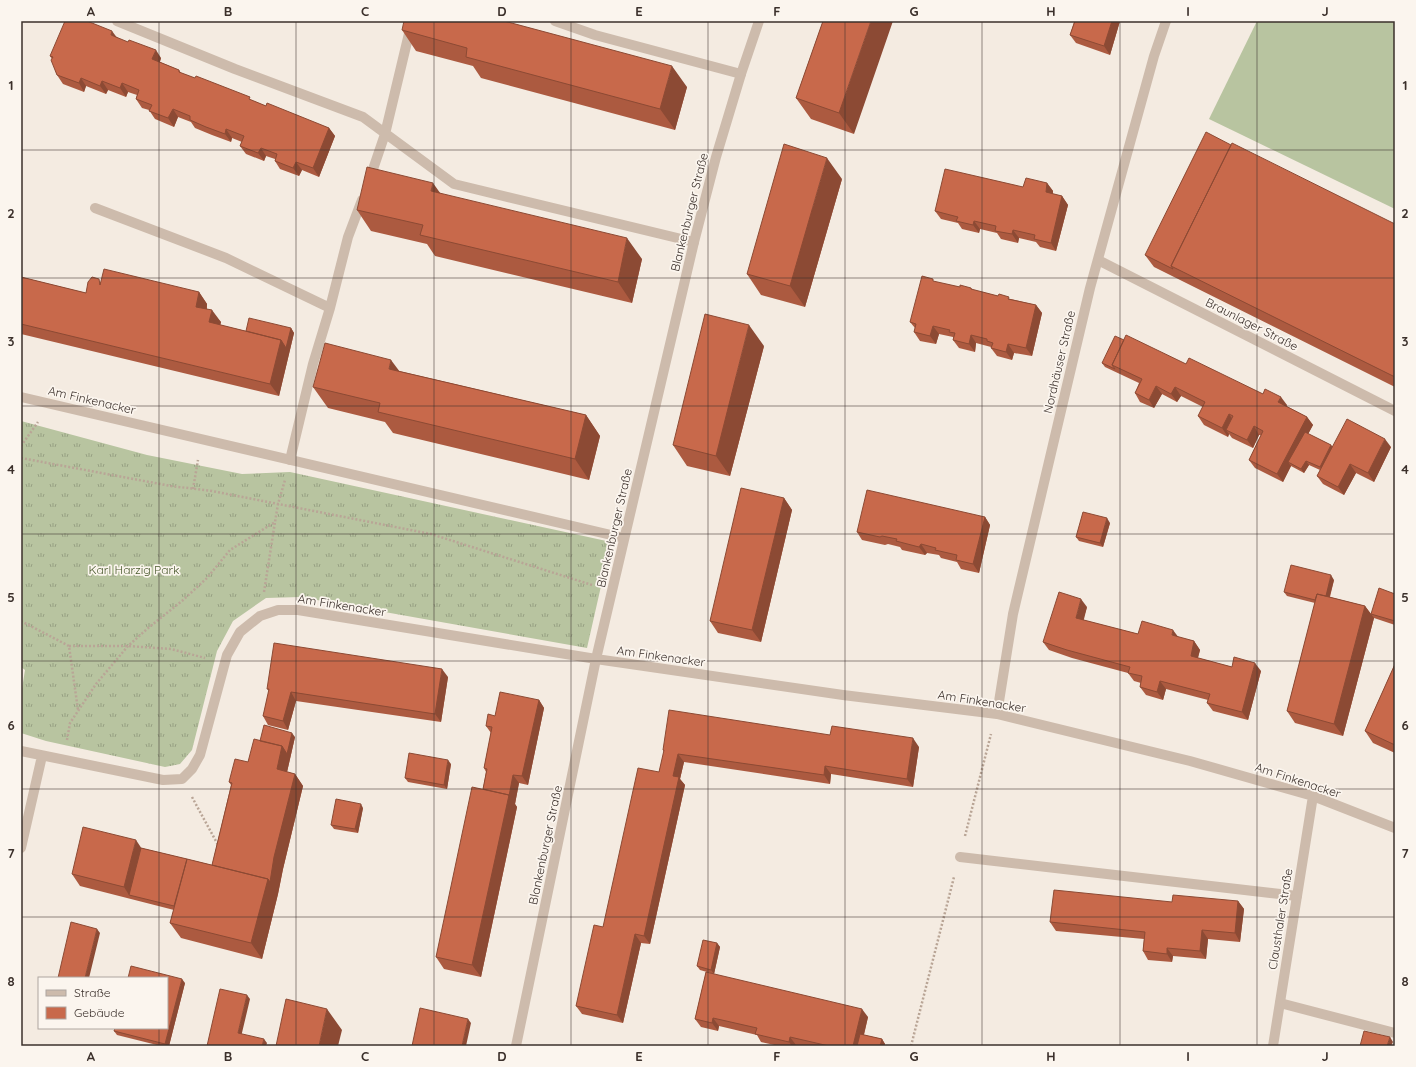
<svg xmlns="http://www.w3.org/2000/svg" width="1416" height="1067" font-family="Quicksand,sans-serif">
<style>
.grass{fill:url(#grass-tufts)}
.pitch{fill:#b8c4a0}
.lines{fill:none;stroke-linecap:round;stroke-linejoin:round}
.path{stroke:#b9a596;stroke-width:2.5;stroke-dasharray:2 2;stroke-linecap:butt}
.lane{stroke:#cdbbac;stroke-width:10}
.street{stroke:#cdbbac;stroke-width:10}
.wall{fill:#ac5a40}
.shaded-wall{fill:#8c4a34}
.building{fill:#c8694b;stroke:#8c4a34}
.grid{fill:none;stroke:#3b302b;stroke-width:1;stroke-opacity:0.55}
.labels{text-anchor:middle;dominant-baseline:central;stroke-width:3.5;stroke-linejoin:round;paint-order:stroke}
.street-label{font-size:12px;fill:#3b302b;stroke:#fbf5ee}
.park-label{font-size:12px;fill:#4a5a2e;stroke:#fbf5ee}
.neatline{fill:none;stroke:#3b302b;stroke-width:1.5}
.grid-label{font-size:13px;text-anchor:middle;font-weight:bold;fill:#3b302b}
</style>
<defs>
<pattern id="grass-tufts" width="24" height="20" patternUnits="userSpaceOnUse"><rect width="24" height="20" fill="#b8c4a0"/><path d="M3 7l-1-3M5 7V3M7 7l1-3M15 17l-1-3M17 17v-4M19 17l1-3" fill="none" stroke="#97a083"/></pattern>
</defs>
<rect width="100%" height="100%" fill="#f4ebe1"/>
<path class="grass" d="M 21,421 L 147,455 L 242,474 L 290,472 L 611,542 L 587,648 L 300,597 L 266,598 L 233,621 L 217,651 L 192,750 L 180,764 L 165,767 L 46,741 L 21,733 L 21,695 L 25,670 L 21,667 Z"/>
<path class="pitch" d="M 1257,21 L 1395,21 L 1395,209 L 1209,119 Z"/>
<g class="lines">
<path class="path" d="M 21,446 L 38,422
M 21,458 L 171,486 L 212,491 L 431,534 L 592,585
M 193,489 L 198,460
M 264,592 L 275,522
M 21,621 L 69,646 L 78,710
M 69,646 L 128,646 L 171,649 L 205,658
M 67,740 L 70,723 L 96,684 L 128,646 L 147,629 L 182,601 L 207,578 L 230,550 L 275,522 L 278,504 L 285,480
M 192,797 L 218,845
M 965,836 L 991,734
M 911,1046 L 954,877"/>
<path class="lane" d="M 117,21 L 235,69 L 363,117 L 454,184 L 694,242
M 555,21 L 595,35 L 741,74
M 369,181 L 385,134 L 412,21
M 95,208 L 226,258 L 330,308
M 290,460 L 313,364 L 330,308 L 348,237 L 362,200
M 960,857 L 1297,896
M 1280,1003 L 1395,1033"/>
<path class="street" d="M 1098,260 L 1395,411
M 21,397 L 624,538
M 997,714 L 1013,614 L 1090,288 L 1154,56 L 1166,21
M 21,751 L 163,780 L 182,779 L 192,769 L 200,755 L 227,655 L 240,632 L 260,616 L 278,610 L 298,610 L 596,659 L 843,695 L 997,714 L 1190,761 L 1313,796 L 1395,828
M 21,848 L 42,756
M 516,1046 L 596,659 L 694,242 L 716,157 L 741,74 L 759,21
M 1273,1046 L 1313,796"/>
</g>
<path class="wall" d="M 823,21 L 854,134 L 811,119 L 796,98 Z
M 1072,21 L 1120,21 L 1110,55 L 1076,43 L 1070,35 L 1074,22 Z
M 402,30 L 687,87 L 675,130 L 481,78 L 473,66 L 416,51 Z
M 116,37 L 161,58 L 160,62 L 179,70 L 181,73 L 266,106 L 329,128 L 335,136 L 319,177 L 302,170 L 299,176 L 280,169 L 275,161 L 275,159 L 266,156 L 264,161 L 246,154 L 240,146 L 242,142 L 232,138 L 231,142 L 212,135 L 195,128 L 191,122 L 178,117 L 174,127 L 155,119 L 149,110 L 142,108 L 136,99 L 137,95 L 128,92 L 126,97 L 108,90 L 106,94 L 86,86 L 84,92 L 63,84 L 57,75 L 52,59 L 50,56 Z
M 842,179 L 805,307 L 761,295 L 747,274 Z
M 1047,183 L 1053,191 L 1053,194 L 1062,196 L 1068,205 L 1056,251 L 1040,247 L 1036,242 L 1019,238 L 1018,243 L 1001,239 L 997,233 L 980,229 L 979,233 L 962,229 L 958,223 L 941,219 L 935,211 L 1023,187 Z
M 440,194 L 642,259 L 632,303 L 435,256 L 427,244 L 371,231 L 357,210 Z
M 1395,224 L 1395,387 L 1154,267 L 1145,255 Z
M 21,277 L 86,293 L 101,282 L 199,292 L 207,304 L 207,309 L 221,322 L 220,325 L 246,331 L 291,328 L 294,333 L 279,396 L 21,334 Z
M 935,282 L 960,287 L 971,288 L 973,290 L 1036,305 L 1042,313 L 1032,356 L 1014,353 L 1012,360 L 997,356 L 991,348 L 991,347 L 976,343 L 975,352 L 959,348 L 953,340 L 953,337 L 939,334 L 936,344 L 920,341 L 914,332 L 915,328 L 910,322 Z
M 1124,340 L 1263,394 L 1287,405 L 1286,406 L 1307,417 L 1313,425 L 1308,434 L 1331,445 L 1332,447 L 1391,447 L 1374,482 L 1356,473 L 1344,495 L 1323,484 L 1317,476 L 1320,470 L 1309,465 L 1304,473 L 1291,466 L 1283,482 L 1255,468 L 1249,460 L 1261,435 L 1259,435 L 1253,448 L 1232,438 L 1229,434 L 1228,437 L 1204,425 L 1198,416 L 1203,407 L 1181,396 L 1177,402 L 1162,394 L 1154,408 L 1140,402 L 1135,393 L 1139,383 L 1105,367 L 1102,363 Z
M 764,346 L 730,476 L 687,466 L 673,445 Z
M 399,371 L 586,415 L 600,436 L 589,480 L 393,433 L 385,422 L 328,408 L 313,387 Z
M 784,498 L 792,510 L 761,642 L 718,633 L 710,621 Z
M 985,517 L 990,525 L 979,573 L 961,569 L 957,562 L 941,558 L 939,555 L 927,553 L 925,555 L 902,550 L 900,547 L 888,544 L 885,545 L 862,540 L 857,532 Z
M 1110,523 L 1103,547 L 1079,541 L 1076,537 Z
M 1334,580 L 1330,597 L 1365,606 L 1371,614 L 1395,594 L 1395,625 L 1374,618 L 1343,736 L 1295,723 L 1287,711 L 1315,603 L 1287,596 L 1284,592 Z
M 1087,607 L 1083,620 L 1138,634 L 1178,637 L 1194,641 L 1200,650 L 1198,658 L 1232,667 L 1261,671 L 1248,720 L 1213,711 L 1207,703 L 1208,700 L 1166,689 L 1163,700 L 1146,695 L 1140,687 L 1141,683 L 1134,681 L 1128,673 L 1072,658 L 1049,650 L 1043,642 Z
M 1395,664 L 1395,753 L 1373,743 L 1365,731 Z
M 448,677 L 441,722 L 296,701 L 288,730 L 268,725 L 263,716 L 269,691 L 267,689 Z
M 539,700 L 544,708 L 528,785 L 519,783 L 515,804 L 517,807 L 481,977 L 444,969 L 436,957 L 483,789 L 486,772 L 484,768 L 491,733 L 486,726 L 495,716 Z
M 830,735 L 919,747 L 913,787 L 831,774 L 830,784 L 684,762 L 680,779 L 685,785 L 650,944 L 641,943 L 623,1023 L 582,1014 L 576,1006 L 603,927 L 659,772 L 664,752 L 663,750 Z
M 295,737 L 287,772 L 295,774 L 303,786 L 283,869 L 278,894 L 262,959 L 181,938 L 170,923 L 174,910 L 80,886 L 72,874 L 141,848 L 187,859 L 212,865 L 231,785 L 229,782 L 248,762 L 260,741 Z
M 451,764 L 447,789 L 408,782 L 405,778 Z
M 363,808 L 358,833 L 334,829 L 331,825 Z
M 1238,901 L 1244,909 L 1240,942 L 1208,939 L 1206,959 L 1173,956 L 1172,962 L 1148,960 L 1143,951 L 1144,939 L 1056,931 L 1050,922 L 1172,902 Z
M 717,943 L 720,947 L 714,974 L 700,970 L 697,966 Z
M 706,972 L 868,1017 L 864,1035 L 882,1039 L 885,1044 L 884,1046 L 800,1046 L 796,1045 L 796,1046 L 779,1046 L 761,1042 L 757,1035 L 719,1026 L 718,1031 L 701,1027 L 695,1019 Z
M 185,983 L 169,1046 L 161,1046 L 117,1035 L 114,1031 Z"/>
<path class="shaded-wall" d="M 871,21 L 893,21 L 854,134 L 839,113 Z
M 1112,21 L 1120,21 L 1110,55 L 1104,46 Z
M 112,31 L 118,39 L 111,35 Z
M 156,50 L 161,58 L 158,67 L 152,59 Z
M 672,66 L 687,87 L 675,130 L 660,109 Z
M 81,78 L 86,86 L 84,92 L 79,83 Z
M 102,81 L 108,90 L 106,94 L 100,86 Z
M 122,83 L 128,92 L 126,97 L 120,88 Z
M 173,109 L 178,117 L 174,127 L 168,118 Z
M 329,128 L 335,136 L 319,177 L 313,168 Z
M 226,129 L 232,138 L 231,142 L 225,134 Z
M 261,148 L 266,156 L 264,161 L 258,153 Z
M 827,158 L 842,179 L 805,307 L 790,286 Z
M 296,162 L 302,170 L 299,176 L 293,168 Z
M 433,183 L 448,204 L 431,191 Z
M 1047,183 L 1053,191 L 1052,200 L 1046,192 Z
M 1062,196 L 1068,205 L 1056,251 L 1051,243 Z
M 974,221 L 980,229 L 979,233 L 973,225 Z
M 1013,230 L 1019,238 L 1018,243 L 1012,234 Z
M 627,238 L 642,259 L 632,303 L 618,282 Z
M 199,292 L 207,304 L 205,319 L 196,307 Z
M 1036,305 L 1042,313 L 1032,356 L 1026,348 Z
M 212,310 L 221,322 L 218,335 L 209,322 Z
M 749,325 L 764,346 L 730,476 L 716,456 Z
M 933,326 L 939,334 L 936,344 L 930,336 Z
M 291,328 L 294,333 L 279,396 L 270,384 L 281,340 Z
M 971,335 L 976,343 L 975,352 L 969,344 Z
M 1008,344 L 1014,353 L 1012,360 L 1006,352 Z
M 391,360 L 406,380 L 389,369 Z
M 1156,386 L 1162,394 L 1154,408 L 1149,400 Z
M 1175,387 L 1181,396 L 1177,402 L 1171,394 Z
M 1281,397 L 1287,405 L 1284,411 L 1278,402 Z
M 1229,414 L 1235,423 L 1226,430 L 1229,434 L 1228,437 L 1222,428 Z
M 586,415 L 600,436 L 589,480 L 575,459 Z
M 1307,417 L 1313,425 L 1292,464 L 1288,462 L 1291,466 L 1283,482 L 1277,474 Z
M 1254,426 L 1259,435 L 1253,448 L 1247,440 Z
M 1385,439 L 1391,447 L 1374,482 L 1368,473 Z
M 1331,445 L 1334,449 L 1323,471 L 1320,467 Z
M 1306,461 L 1309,465 L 1304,473 L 1301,469 Z
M 1350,464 L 1356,473 L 1344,495 L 1338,487 Z
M 784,498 L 792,510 L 761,642 L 752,630 Z
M 985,517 L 990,525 L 979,573 L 973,564 Z
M 1107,518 L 1110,523 L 1103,547 L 1100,543 Z
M 921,544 L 927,553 L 925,555 L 919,547 Z
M 1331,575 L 1334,580 L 1327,606 L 1324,602 Z
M 1081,599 L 1087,607 L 1082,627 L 1076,618 Z
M 1365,606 L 1374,618 L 1343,736 L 1334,724 Z
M 1173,630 L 1179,638 L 1172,635 Z
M 1194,641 L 1200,650 L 1196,664 L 1191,656 Z
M 1255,663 L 1261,671 L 1248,720 L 1242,712 Z
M 442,669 L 448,677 L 441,722 L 435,714 Z
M 1160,681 L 1166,689 L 1163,700 L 1157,692 Z
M 291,692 L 296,701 L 288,730 L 283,721 Z
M 539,700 L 544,708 L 528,785 L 522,776 Z
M 292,733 L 295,737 L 285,781 L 277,769 L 282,746 Z
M 913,738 L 919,747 L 913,787 L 907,779 Z
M 678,754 L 684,762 L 680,779 L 685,785 L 650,944 L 644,936 L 673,776 Z
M 448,760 L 451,764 L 447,789 L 444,785 Z
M 825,766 L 831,774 L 830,784 L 824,775 Z
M 295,774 L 303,786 L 283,869 L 278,894 L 262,959 L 251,943 Z
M 513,775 L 519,783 L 515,804 L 517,807 L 481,977 L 472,965 Z
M 361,804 L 363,808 L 358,833 L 355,829 Z
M 136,840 L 144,852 L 129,895 L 124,887 Z
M 1238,901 L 1244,909 L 1240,942 L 1235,933 Z
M 97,929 L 100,933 L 89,978 L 85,978 Z
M 1202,930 L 1208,939 L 1206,959 L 1200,951 Z
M 635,934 L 641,943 L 623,1023 L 617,1015 Z
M 717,943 L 720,947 L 714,974 L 711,970 Z
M 1167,948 L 1173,956 L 1172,962 L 1167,954 Z
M 182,979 L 185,983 L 169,1046 L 167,1046 L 165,1044 Z
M 247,995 L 250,999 L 241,1037 L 238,1033 Z
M 327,1009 L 342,1030 L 338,1046 L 319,1046 Z
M 862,1009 L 868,1017 L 861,1046 L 853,1046 Z
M 713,1018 L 719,1026 L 718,1031 L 712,1023 Z
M 468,1019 L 471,1023 L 466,1046 L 462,1046 Z
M 790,1037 L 796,1045 L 796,1046 L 792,1046 L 789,1042 Z
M 1390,1037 L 1393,1042 L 1391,1046 L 1387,1046 Z
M 264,1039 L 267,1043 L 266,1046 L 262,1046 Z
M 882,1039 L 885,1044 L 884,1046 L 880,1046 Z"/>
<path class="building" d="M 65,21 L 87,21 L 112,31 L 111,35 L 128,42 L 129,40 L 156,50 L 152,59 L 179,70 L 179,72 L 195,78 L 196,76 L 250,97 L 249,99 L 266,106 L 267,103 L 329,128 L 313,168 L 296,162 L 293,168 L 275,161 L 277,154 L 261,148 L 258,153 L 240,146 L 244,136 L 226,129 L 225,134 L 206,127 L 190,120 L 190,116 L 173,109 L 168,118 L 149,111 L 152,105 L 136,99 L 139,90 L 122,83 L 120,88 L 102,81 L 100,86 L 81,78 L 79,83 L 57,75 L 51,60 L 53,57 L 50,56 Z
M 404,21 L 504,21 L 672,66 L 660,109 L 466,57 L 467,48 L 402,30 Z
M 823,21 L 871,21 L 839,113 L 796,98 Z
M 1075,21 L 1112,21 L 1104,46 L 1070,35 Z
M 1206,132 L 1231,145 L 1171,266 L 1173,269 L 1145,255 Z
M 1232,143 L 1395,224 L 1395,377 L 1171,266 Z
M 784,144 L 827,158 L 790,286 L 747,274 Z
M 367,167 L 433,183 L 431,191 L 627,238 L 618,282 L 420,235 L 423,225 L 357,210 Z
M 945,169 L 1023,187 L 1026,178 L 1047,183 L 1046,192 L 1062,196 L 1051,243 L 1034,239 L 1035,235 L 1013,230 L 1012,234 L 995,231 L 996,226 L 974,221 L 973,225 L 956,221 L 958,217 L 935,211 Z
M 104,269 L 199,292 L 196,307 L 212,310 L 209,322 L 281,340 L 270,384 L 21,324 L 21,277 L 86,293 L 88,282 L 92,277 L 99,279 L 100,285 Z
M 922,276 L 933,279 L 933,281 L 960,287 L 960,285 L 971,288 L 971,289 L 998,296 L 999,294 L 1009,297 L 1008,299 L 1036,305 L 1026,348 L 1008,344 L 1006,352 L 991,348 L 993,343 L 987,341 L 987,339 L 971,335 L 969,344 L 953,340 L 955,333 L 949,332 L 950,330 L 933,326 L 930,336 L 914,332 L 916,324 L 910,322 Z
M 705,314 L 749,325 L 716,456 L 673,445 Z
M 249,318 L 291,328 L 286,348 L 281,340 L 246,331 Z
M 1126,335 L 1186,364 L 1189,358 L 1263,394 L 1265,389 L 1281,397 L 1278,402 L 1307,417 L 1277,474 L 1249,460 L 1263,431 L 1254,426 L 1247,440 L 1226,430 L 1233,416 L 1229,414 L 1222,428 L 1198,416 L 1205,402 L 1175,387 L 1171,394 L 1156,386 L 1149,400 L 1135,393 L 1142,379 L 1112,365 Z
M 1115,336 L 1124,340 L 1112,365 L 1115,369 L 1102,363 Z
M 325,343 L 391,360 L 389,369 L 586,415 L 575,459 L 378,412 L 380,403 L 313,387 Z
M 1347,419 L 1385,439 L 1368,473 L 1350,464 L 1338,487 L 1317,476 Z
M 1305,432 L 1331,445 L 1320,467 L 1306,461 L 1301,469 L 1288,462 Z
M 741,488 L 784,498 L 752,630 L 710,621 Z
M 867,490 L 985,517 L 973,564 L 956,560 L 957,555 L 935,550 L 936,548 L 921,544 L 919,547 L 896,541 L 897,539 L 882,536 L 880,537 L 857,532 Z
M 1083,512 L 1107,518 L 1100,543 L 1076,537 Z
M 1291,565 L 1331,575 L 1326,596 L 1317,594 L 1315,600 L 1284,592 Z
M 1379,588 L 1395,594 L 1395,621 L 1371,614 Z
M 1059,592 L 1081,599 L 1076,618 L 1138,634 L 1142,621 L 1173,630 L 1172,635 L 1194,641 L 1191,656 L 1232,667 L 1234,657 L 1255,663 L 1242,712 L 1207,703 L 1210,694 L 1160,681 L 1157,692 L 1140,687 L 1142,676 L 1128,673 L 1130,667 L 1067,650 L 1043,642 Z
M 1317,594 L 1365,606 L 1334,724 L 1287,711 Z
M 274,643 L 442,669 L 435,714 L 291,692 L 283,721 L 263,716 L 269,689 L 267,689 Z
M 1395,664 L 1395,745 L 1365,731 Z
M 500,692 L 539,700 L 522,776 L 513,775 L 509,796 L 509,795 L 483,789 L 487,769 L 484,768 L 492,727 L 486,726 L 488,714 L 495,716 Z
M 669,710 L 830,735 L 832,726 L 913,738 L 907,779 L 825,766 L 824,775 L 678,754 L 673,776 L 679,777 L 644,936 L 635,934 L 617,1015 L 576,1006 L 594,925 L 603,927 L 638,768 L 659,772 L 664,750 L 663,750 Z
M 264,725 L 292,733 L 287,754 L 282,746 L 260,741 Z
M 254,739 L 282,746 L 277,769 L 295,774 L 274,857 L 270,882 L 268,879 L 212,865 L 232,783 L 229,782 L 235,759 L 248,762 Z
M 409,753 L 448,760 L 444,785 L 405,778 Z
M 472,787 L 509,795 L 472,965 L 436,957 Z
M 336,799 L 361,804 L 355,829 L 331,825 Z
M 83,827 L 136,840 L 124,887 L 72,874 Z
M 141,848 L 187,859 L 174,906 L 129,895 Z
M 187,859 L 268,879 L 251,943 L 170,923 Z
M 1054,890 L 1172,902 L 1173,895 L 1238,901 L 1235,933 L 1202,930 L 1200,951 L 1167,948 L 1167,954 L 1143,951 L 1145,932 L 1050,922 Z
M 71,922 L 97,929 L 85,978 L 58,978 Z
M 703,940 L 717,943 L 711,970 L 697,966 Z
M 131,966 L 182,979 L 165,1044 L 114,1031 L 115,1028 L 167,1028 L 167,978 L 128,978 Z
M 706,972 L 862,1009 L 853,1046 L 829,1046 L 790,1037 L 789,1042 L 755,1034 L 757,1028 L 713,1018 L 712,1023 L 695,1019 Z
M 220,989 L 247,995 L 238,1033 L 264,1039 L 262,1046 L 207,1046 Z
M 286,999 L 327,1009 L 319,1046 L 276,1046 Z
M 420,1008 L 468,1019 L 462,1046 L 412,1046 Z
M 1364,1031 L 1390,1037 L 1387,1046 L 1360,1046 Z
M 860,1034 L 882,1039 L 880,1046 L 857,1046 Z"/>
<path class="grid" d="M 159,21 L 159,978M 296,21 L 296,1046M 434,21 L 434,1046M 571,21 L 571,1046M 708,21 L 708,1046M 845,21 L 845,1046M 982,21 L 982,1046M 1120,21 L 1120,1046M 1257,21 L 1257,1046M 21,150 L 1395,150M 21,278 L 1395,278M 21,406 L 1395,406M 21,534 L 1395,534M 21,661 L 1395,661M 21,789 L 1395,789M 21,917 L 1395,917M 159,1028 L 159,1046"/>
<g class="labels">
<g class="street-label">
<text transform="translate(689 212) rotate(-76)">Blankenburger Straße</text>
<text transform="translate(1252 324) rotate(27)">Braunlager Straße</text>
<text transform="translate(1059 362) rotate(-77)">Nordhäuser Straße</text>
<text transform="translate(92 400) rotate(13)">Am Finkenacker</text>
<text transform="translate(614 528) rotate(-77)">Blankenburger Straße</text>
<text transform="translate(342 605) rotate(9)">Am Finkenacker</text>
<text transform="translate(661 656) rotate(8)">Am Finkenacker</text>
<text transform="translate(982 701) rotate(9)">Am Finkenacker</text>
<text transform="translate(1298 780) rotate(18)">Am Finkenacker</text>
<text transform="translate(545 845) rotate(-78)">Blankenburger Straße</text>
<text transform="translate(1280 919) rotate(-81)">Clausthaler Straße</text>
</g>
<g class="park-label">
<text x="134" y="569">Karl Harzig Park</text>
</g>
</g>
<rect width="1416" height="1067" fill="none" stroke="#fbf5ee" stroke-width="44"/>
<rect x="38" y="977" width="130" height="52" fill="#fbf5ee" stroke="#aea6a0"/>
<rect x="46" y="990" width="20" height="6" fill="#cdbbac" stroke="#aea6a0"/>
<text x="74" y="997" font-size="12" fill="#3b302b">Straße</text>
<rect x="46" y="1007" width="20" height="12" fill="#c8694b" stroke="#aea6a0"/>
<text x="74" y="1017" font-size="12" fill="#3b302b">Gebäude</text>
<rect x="22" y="22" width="1372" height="1023" class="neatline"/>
<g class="grid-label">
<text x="91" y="16">A</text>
<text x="228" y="16">B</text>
<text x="365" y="16">C</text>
<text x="502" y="16">D</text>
<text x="639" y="16">E</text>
<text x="777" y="16">F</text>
<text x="914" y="16">G</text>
<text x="1051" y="16">H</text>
<text x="1188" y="16">I</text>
<text x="1325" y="16">J</text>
<text x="11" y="90">1</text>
<text x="1405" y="90">1</text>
<text x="11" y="218">2</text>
<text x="1405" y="218">2</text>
<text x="11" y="346">3</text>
<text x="1405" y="346">3</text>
<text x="11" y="474">4</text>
<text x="1405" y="474">4</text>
<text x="11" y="602">5</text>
<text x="1405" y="602">5</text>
<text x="11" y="730">6</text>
<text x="1405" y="730">6</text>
<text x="11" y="858">7</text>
<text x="1405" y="858">7</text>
<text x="11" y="986">8</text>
<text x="1405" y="986">8</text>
<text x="91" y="1061">A</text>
<text x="228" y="1061">B</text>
<text x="365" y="1061">C</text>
<text x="502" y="1061">D</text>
<text x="639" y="1061">E</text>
<text x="777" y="1061">F</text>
<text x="914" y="1061">G</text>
<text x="1051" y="1061">H</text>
<text x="1188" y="1061">I</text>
<text x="1325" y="1061">J</text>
</g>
</svg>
